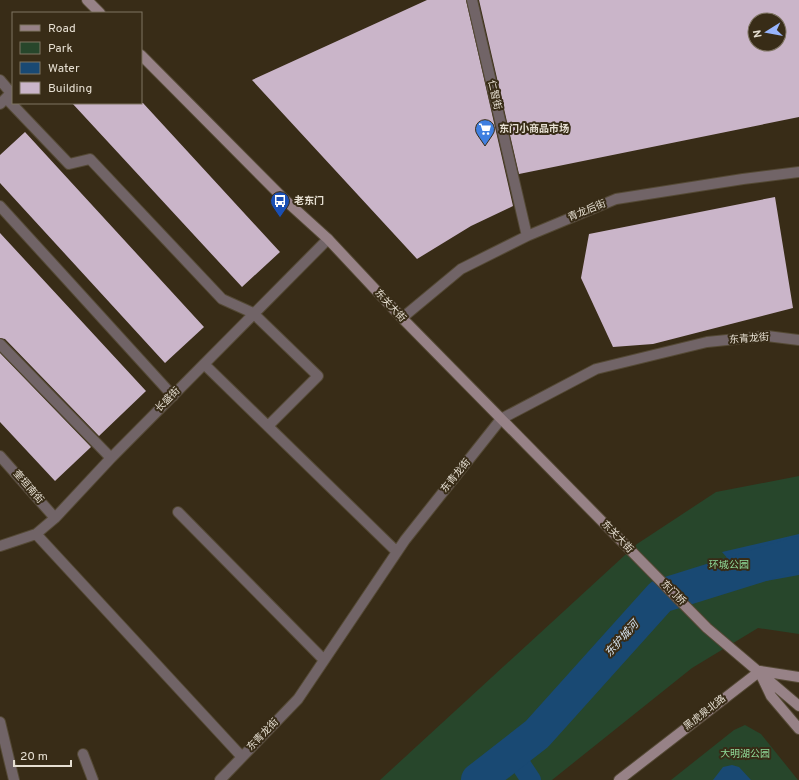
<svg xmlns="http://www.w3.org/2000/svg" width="799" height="780" font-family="Overpass,'Noto Sans SC',sans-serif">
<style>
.green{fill:#27462b}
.water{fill:#194973}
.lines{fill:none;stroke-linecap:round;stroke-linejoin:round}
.canal{stroke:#194973;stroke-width:20}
.river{stroke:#194973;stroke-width:34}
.building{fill:#cab5c9;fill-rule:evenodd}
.minor-casing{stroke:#544935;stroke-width:12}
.secondary-casing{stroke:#544935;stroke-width:12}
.minor{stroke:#716467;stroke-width:10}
.secondary{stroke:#978287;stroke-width:10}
.labels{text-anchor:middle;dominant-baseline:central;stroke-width:4;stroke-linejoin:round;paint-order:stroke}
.street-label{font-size:10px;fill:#e6dfd2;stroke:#382c17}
.poi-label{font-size:10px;font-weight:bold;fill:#e6dfd2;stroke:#382c17;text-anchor:start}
.park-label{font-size:10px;fill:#90db99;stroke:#382c17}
.water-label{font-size:11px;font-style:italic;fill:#d5e3f0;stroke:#382c17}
</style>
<rect width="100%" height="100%" fill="#382c17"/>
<path class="green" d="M 799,476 L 799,634 L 758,628 L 692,668 L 552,780 L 380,780 L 637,544 L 716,492 Z
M 745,725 L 761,734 L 798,780 L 671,780 L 734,730 Z"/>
<path class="water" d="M 799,534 L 799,575 L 750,584 L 722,552 Z
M 732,765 L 739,767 L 751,780 L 713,780 L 723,767 Z"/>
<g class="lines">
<path class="canal" d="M 513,753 L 531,780"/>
<path class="river" d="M 478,780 L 537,734 L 661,596 L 799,553"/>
</g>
<path class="building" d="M 427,0 L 466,0 L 513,206 L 471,226 L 417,259 L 252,80 Z
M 479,0 L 799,0 L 799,117 L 519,174 ZM 755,20 L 779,20 L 779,44 L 755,44 Z
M 72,103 L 143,103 L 280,252 L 242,287 Z
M 25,132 L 204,327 L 165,363 L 0,183 L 0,155 Z
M 775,197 L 793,308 L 653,344 L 613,347 L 581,278 L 589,234 Z
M 0,233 L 146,391 L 99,436 L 5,339 L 0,338 Z
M 0,353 L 91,447 L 55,481 L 0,422 Z"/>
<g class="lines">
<defs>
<path id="minor" d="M 472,0 L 527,236
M 0,80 L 11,93
M 6,98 L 69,164 L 90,159 L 222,299 L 253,313 L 318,376 L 268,426
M 0,104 L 13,91
M 0,206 L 173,396
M 402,318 L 461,269 L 527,236 L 616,199 L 743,179 L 799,172
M 0,344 L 111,458
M 204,364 L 397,552
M 0,456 L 55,518
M 178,512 L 324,660
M 36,534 L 242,757
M 0,546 L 36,534 L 55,518 L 111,458 L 328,239
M 0,722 L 14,780
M 83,754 L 93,780
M 220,780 L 298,699 L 405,540 L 501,419 L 596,369 L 707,342 L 767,336 L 799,340"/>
<path id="secondary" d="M 87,0 L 100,13
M 141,55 L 285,200 L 328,239 L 402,318 L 707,628 L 799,706
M 761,675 L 771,696 L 799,729
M 619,780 L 760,671 L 799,677"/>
</defs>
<use href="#minor" class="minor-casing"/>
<use href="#secondary" class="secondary-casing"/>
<use href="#minor" class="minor"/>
<use href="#secondary" class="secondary"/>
</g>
<defs>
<symbol id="supermarket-pin" viewBox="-11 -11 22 30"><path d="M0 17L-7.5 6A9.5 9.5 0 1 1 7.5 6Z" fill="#3f7fe0" stroke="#382c17"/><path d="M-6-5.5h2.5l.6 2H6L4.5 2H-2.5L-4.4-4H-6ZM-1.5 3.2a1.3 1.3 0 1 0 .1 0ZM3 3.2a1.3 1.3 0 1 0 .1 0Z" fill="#fff"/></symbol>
<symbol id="bus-pin" viewBox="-11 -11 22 30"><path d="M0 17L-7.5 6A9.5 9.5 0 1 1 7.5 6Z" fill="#1a4fb4" stroke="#382c17"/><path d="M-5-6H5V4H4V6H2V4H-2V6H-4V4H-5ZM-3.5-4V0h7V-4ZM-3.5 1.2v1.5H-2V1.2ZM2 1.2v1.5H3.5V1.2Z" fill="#fff"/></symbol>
</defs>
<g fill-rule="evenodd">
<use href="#supermarket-pin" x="474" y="118" width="22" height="30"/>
<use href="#bus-pin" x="269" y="190" width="22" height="30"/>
</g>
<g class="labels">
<g class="street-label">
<text transform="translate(494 95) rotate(77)">仁智街</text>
<text transform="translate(587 211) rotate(-22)">青龙后街</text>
<text transform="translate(390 306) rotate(47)">东关大街</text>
<text transform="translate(749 339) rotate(-4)">东青龙街</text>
<text transform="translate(168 400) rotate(-45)">长盛街</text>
<text transform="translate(456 476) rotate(-51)">东青龙街</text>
<text transform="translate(28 487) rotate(49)">奎垣南街</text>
<text transform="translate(617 537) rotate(46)">东关大街</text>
<text transform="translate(673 593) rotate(45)">东门桥</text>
<text transform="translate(705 713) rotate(-38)">黑虎泉北路</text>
<text transform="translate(263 735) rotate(-46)">东青龙街</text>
</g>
<g class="poi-label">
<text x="499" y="129">东门小商品市场</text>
<text x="294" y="201">老东门</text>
</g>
<g class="park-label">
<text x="729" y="565">环城公园</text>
<text x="745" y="754">大明湖公园</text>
</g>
<g class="water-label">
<text transform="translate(622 639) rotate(-48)">东护城河</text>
</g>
</g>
<rect x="12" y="12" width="130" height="92" fill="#382c17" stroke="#7e7462"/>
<rect x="20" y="25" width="20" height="6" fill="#978287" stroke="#7e7462"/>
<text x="48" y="32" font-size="12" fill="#e6dfd2">Road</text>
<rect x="20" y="42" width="20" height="12" fill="#27462b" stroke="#7e7462"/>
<text x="48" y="52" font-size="12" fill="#e6dfd2">Park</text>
<rect x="20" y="62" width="20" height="12" fill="#194973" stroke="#7e7462"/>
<text x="48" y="72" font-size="12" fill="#e6dfd2">Water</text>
<rect x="20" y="82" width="20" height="12" fill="#cab5c9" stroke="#7e7462"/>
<text x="48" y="92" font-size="12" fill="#e6dfd2">Building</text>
<g transform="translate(767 32) rotate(259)"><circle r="19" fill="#382c17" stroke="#7e7462"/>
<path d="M0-3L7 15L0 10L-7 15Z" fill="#98b5fd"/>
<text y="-6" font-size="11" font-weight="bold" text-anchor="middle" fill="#e6dfd2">N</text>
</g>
<path d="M14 760v6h57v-6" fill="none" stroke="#e6dfd2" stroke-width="2"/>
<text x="20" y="760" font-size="12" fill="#e6dfd2" stroke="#382c17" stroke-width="3" paint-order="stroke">20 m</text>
</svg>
